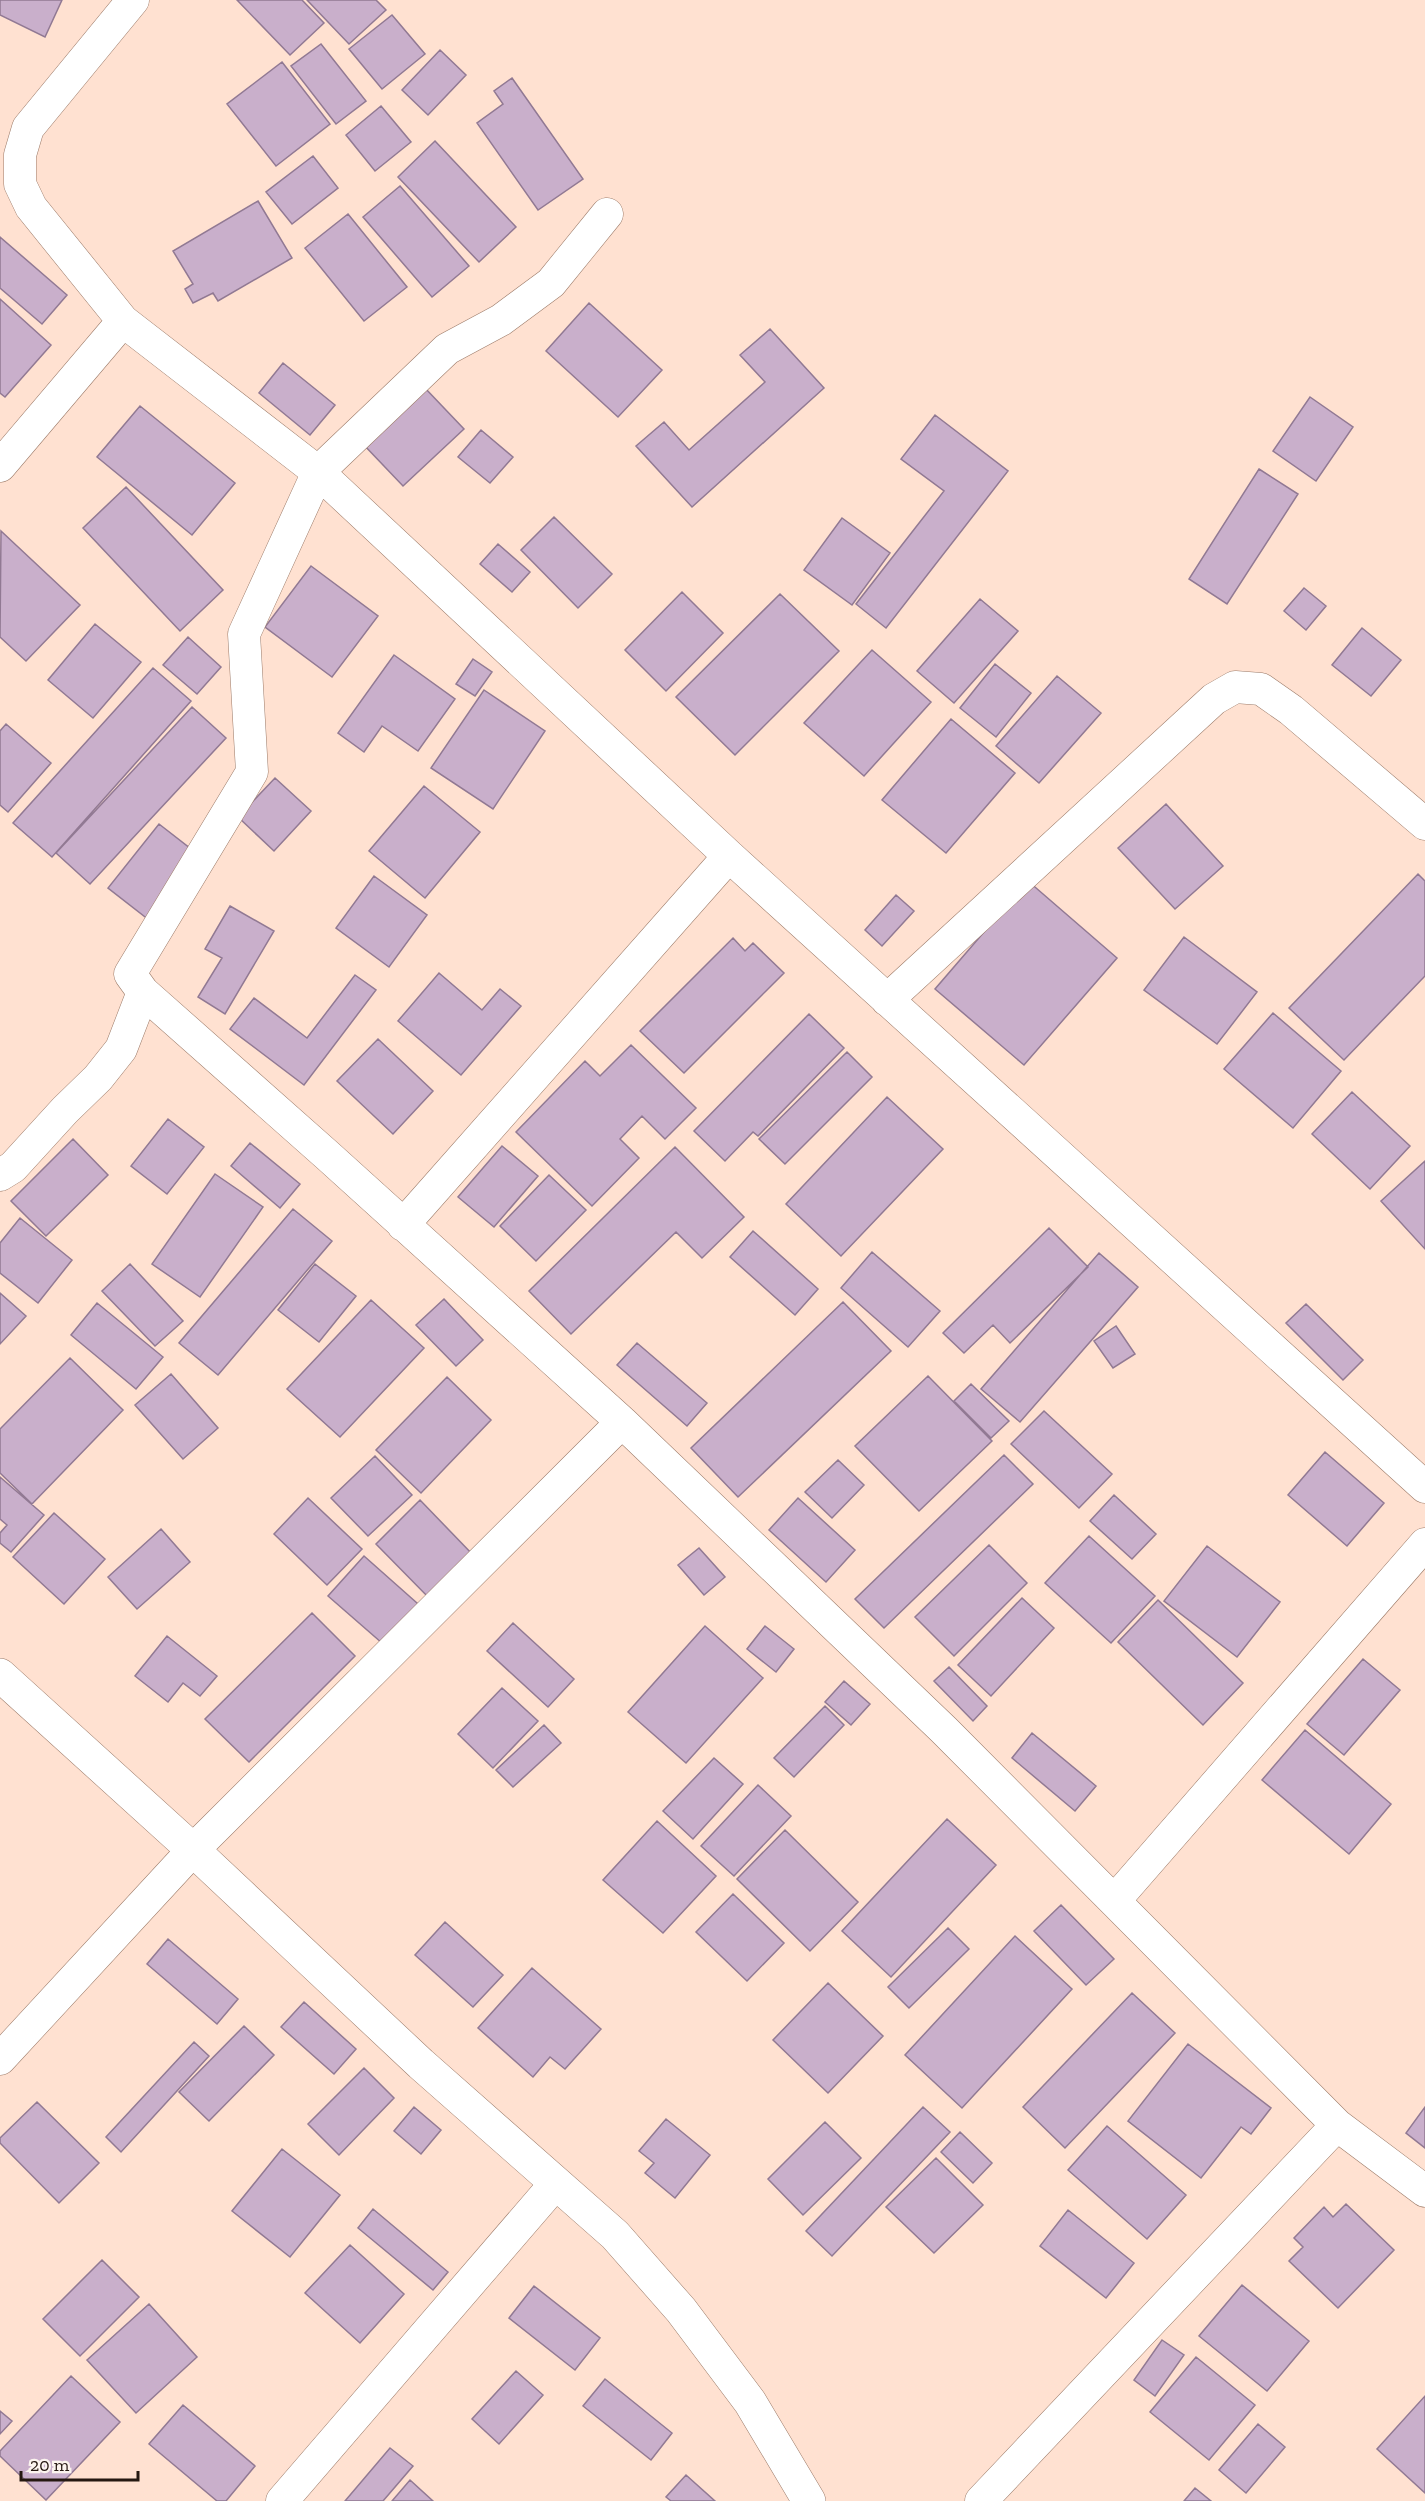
<svg xmlns="http://www.w3.org/2000/svg" width="1425" height="2501" font-family="'Zilla Slab',serif">
<style>
.building{fill:#c9afcb;stroke:#917993;stroke-width:1.5}
.lines{fill:none;stroke-linecap:round;stroke-linejoin:round}
.minor-casing{stroke:#9c7b69;stroke-width:33}
.tertiary-casing{stroke:#9c7b69;stroke-width:34}
.minor{stroke:#fff;stroke-width:32}
.tertiary{stroke:#fff;stroke-width:33}
</style>
<rect width="100%" height="100%" fill="#ffe1d1"/>
<path class="building" d="M 0,0 L 62,0 L 45,37 L 0,15 Z
M 237,0 L 302,0 L 324,23 L 290,55 Z
M 307,0 L 376,0 L 386,10 L 349,44 Z
M 392,15 L 425,54 L 382,89 L 349,49 Z
M 321,44 L 366,101 L 336,124 L 291,66 Z
M 440,50 L 466,75 L 428,115 L 402,90 Z
M 282,62 L 330,124 L 276,166 L 227,104 Z
M 512,78 L 583,179 L 538,210 L 477,123 L 503,104 L 494,91 Z
M 381,106 L 411,142 L 375,171 L 346,135 Z
M 435,141 L 516,227 L 479,262 L 398,177 Z
M 313,156 L 338,188 L 292,224 L 266,192 Z
M 400,186 L 469,266 L 432,297 L 363,217 Z
M 258,201 L 292,258 L 218,301 L 213,293 L 193,303 L 185,289 L 193,284 L 173,251 Z
M 348,214 L 407,287 L 364,321 L 305,248 Z
M 0,237 L 67,295 L 42,324 L 0,288 Z
M 0,299 L 51,345 L 5,397 L 0,393 Z
M 589,303 L 662,370 L 618,417 L 546,351 Z
M 770,329 L 824,388 L 692,507 L 636,446 L 664,422 L 689,450 L 765,382 L 740,355 Z
M 283,363 L 335,405 L 310,435 L 259,393 Z
M 424,387 L 464,429 L 403,486 L 363,444 Z
M 1310,397 L 1353,427 L 1316,481 L 1273,451 Z
M 140,406 L 235,483 L 192,535 L 97,457 Z
M 935,415 L 1008,471 L 886,628 L 856,604 L 944,491 L 901,459 Z
M 481,430 L 513,457 L 490,483 L 458,457 Z
M 1259,469 L 1298,494 L 1227,604 L 1189,579 Z
M 126,487 L 223,590 L 180,631 L 83,528 Z
M 554,517 L 612,574 L 578,608 L 521,550 Z
M 842,518 L 890,553 L 852,605 L 804,570 Z
M 1,531 L 80,605 L 26,661 L 0,637 Z
M 498,544 L 530,572 L 512,592 L 480,564 Z
M 311,566 L 378,616 L 332,677 L 265,627 Z
M 1304,588 L 1326,606 L 1306,630 L 1284,611 Z
M 682,592 L 723,633 L 666,691 L 625,650 Z
M 780,594 L 839,651 L 735,755 L 676,697 Z
M 980,599 L 1018,631 L 954,703 L 917,671 Z
M 95,624 L 141,662 L 93,718 L 48,680 Z
M 1362,628 L 1401,660 L 1371,696 L 1332,665 Z
M 188,637 L 221,667 L 197,694 L 163,665 Z
M 872,650 L 931,702 L 864,776 L 804,723 Z
M 394,655 L 455,699 L 418,751 L 382,726 L 364,752 L 338,733 Z
M 473,659 L 492,672 L 475,696 L 456,684 Z
M 995,664 L 1031,693 L 996,737 L 960,708 Z
M 153,668 L 191,701 L 52,857 L 13,823 Z
M 1057,676 L 1101,713 L 1039,783 L 996,746 Z
M 484,690 L 545,731 L 493,809 L 431,768 Z
M 192,707 L 226,738 L 90,884 L 56,853 Z
M 951,719 L 1015,773 L 946,853 L 882,800 Z
M 6,724 L 51,763 L 8,812 L 0,805 L 0,731 Z
M 275,778 L 311,811 L 274,851 L 238,817 Z
M 424,786 L 480,832 L 425,898 L 369,851 Z
M 1166,804 L 1223,866 L 1175,909 L 1118,848 Z
M 159,824 L 200,856 L 149,920 L 108,888 Z
M 1418,874 L 1425,881 L 1425,976 L 1344,1060 L 1289,1008 Z
M 374,876 L 427,915 L 389,967 L 336,928 Z
M 1028,881 L 1117,958 L 1024,1065 L 935,989 Z
M 896,895 L 914,911 L 882,946 L 865,930 Z
M 230,906 L 274,931 L 225,1014 L 198,997 L 222,958 L 205,949 Z
M 1184,937 L 1257,992 L 1217,1044 L 1144,990 Z
M 733,938 L 745,951 L 753,943 L 784,973 L 684,1073 L 640,1031 Z
M 439,973 L 482,1010 L 500,989 L 521,1006 L 461,1075 L 398,1021 Z
M 355,975 L 376,990 L 304,1085 L 230,1029 L 254,998 L 307,1038 Z
M 1273,1013 L 1341,1071 L 1293,1128 L 1224,1069 Z
M 809,1014 L 844,1048 L 758,1136 L 753,1132 L 725,1161 L 694,1131 Z
M 378,1039 L 433,1091 L 393,1134 L 337,1081 Z
M 631,1045 L 696,1108 L 665,1139 L 642,1116 L 620,1139 L 639,1158 L 592,1206 L 516,1132 L 585,1061 L 600,1076 Z
M 847,1052 L 872,1077 L 785,1164 L 759,1139 Z
M 1352,1092 L 1410,1146 L 1370,1189 L 1312,1134 Z
M 887,1097 L 943,1149 L 841,1256 L 786,1204 Z
M 168,1119 L 204,1147 L 167,1194 L 131,1166 Z
M 73,1139 L 108,1175 L 46,1236 L 11,1201 Z
M 250,1143 L 300,1184 L 280,1208 L 231,1166 Z
M 502,1146 L 538,1176 L 494,1227 L 458,1197 Z
M 675,1147 L 744,1217 L 702,1258 L 676,1232 L 571,1334 L 529,1291 Z
M 1425,1161 L 1425,1249 L 1381,1201 Z
M 215,1174 L 263,1207 L 200,1297 L 152,1264 Z
M 549,1175 L 586,1210 L 536,1261 L 500,1226 Z
M 293,1209 L 332,1241 L 218,1375 L 179,1343 Z
M 20,1218 L 72,1260 L 38,1303 L 0,1273 L 0,1243 Z
M 1049,1228 L 1088,1267 L 1010,1343 L 993,1325 L 964,1353 L 943,1333 Z
M 753,1231 L 818,1289 L 795,1315 L 730,1257 Z
M 872,1252 L 940,1311 L 908,1347 L 841,1288 Z
M 1099,1253 L 1138,1287 L 1020,1422 L 981,1389 Z
M 130,1264 L 183,1321 L 155,1346 L 102,1291 Z
M 315,1264 L 356,1296 L 319,1342 L 278,1310 Z
M 0,1293 L 26,1316 L 0,1344 Z
M 444,1299 L 483,1340 L 456,1366 L 416,1325 Z
M 371,1300 L 424,1348 L 340,1437 L 287,1389 Z
M 843,1302 L 891,1351 L 738,1497 L 691,1448 Z
M 97,1303 L 163,1357 L 136,1389 L 71,1335 Z
M 1306,1304 L 1363,1360 L 1343,1380 L 1286,1323 Z
M 1116,1326 L 1135,1354 L 1113,1368 L 1094,1341 Z
M 637,1343 L 707,1403 L 687,1426 L 617,1365 Z
M 70,1358 L 123,1410 L 32,1504 L 0,1473 L 0,1429 Z
M 171,1374 L 218,1428 L 183,1459 L 135,1405 Z
M 928,1376 L 992,1441 L 919,1511 L 855,1446 Z
M 447,1377 L 491,1420 L 421,1493 L 376,1450 Z
M 971,1384 L 1009,1421 L 991,1438 L 954,1401 Z
M 1044,1411 L 1112,1474 L 1079,1508 L 1011,1444 Z
M 1325,1452 L 1384,1503 L 1347,1546 L 1288,1495 Z
M 1004,1455 L 1033,1484 L 884,1628 L 855,1599 Z
M 375,1456 L 412,1495 L 368,1536 L 331,1498 Z
M 838,1460 L 864,1485 L 832,1518 L 805,1492 Z
M 0,1477 L 44,1515 L 11,1552 L 0,1543 L 0,1533 L 7,1525 L 0,1519 Z
M 1114,1495 L 1156,1534 L 1132,1559 L 1090,1521 Z
M 308,1498 L 362,1549 L 327,1585 L 274,1534 Z
M 798,1498 L 855,1550 L 826,1582 L 769,1530 Z
M 420,1500 L 475,1557 L 431,1600 L 376,1544 Z
M 54,1513 L 105,1559 L 64,1604 L 13,1557 Z
M 161,1529 L 190,1562 L 137,1609 L 108,1577 Z
M 1089,1536 L 1155,1596 L 1111,1643 L 1045,1583 Z
M 989,1545 L 1027,1583 L 954,1656 L 915,1617 Z
M 1207,1546 L 1280,1602 L 1237,1657 L 1164,1601 Z
M 699,1548 L 725,1577 L 704,1595 L 678,1565 Z
M 364,1556 L 426,1611 L 390,1650 L 328,1596 Z
M 1022,1598 L 1054,1628 L 991,1696 L 958,1665 Z
M 1158,1600 L 1243,1683 L 1203,1725 L 1118,1642 Z
M 312,1613 L 355,1656 L 249,1762 L 205,1719 Z
M 513,1623 L 574,1679 L 548,1707 L 487,1651 Z
M 705,1626 L 763,1678 L 686,1763 L 628,1712 Z
M 765,1626 L 794,1649 L 776,1672 L 747,1649 Z
M 167,1636 L 217,1676 L 200,1696 L 183,1683 L 168,1702 L 135,1676 Z
M 1363,1659 L 1400,1690 L 1344,1755 L 1307,1724 Z
M 949,1667 L 987,1706 L 973,1721 L 934,1681 Z
M 844,1681 L 870,1704 L 851,1725 L 825,1702 Z
M 502,1688 L 538,1721 L 493,1768 L 458,1734 Z
M 825,1706 L 844,1725 L 794,1777 L 774,1758 Z
M 544,1725 L 561,1743 L 513,1787 L 496,1770 Z
M 1305,1730 L 1391,1804 L 1349,1854 L 1262,1780 Z
M 1032,1733 L 1096,1786 L 1075,1811 L 1012,1758 Z
M 714,1758 L 743,1784 L 693,1839 L 663,1811 Z
M 758,1785 L 791,1816 L 734,1876 L 701,1846 Z
M 947,1819 L 996,1865 L 891,1977 L 842,1931 Z
M 657,1821 L 716,1876 L 663,1933 L 603,1880 Z
M 785,1830 L 858,1902 L 810,1951 L 737,1879 Z
M 733,1894 L 784,1943 L 747,1981 L 696,1932 Z
M 1061,1905 L 1114,1959 L 1086,1985 L 1034,1931 Z
M 445,1922 L 503,1975 L 473,2007 L 415,1955 Z
M 948,1928 L 969,1949 L 909,2008 L 888,1987 Z
M 1015,1936 L 1072,1989 L 962,2108 L 905,2055 Z
M 168,1939 L 238,1999 L 217,2024 L 147,1964 Z
M 532,1968 L 601,2029 L 565,2069 L 550,2057 L 533,2077 L 478,2028 Z
M 828,1983 L 883,2036 L 828,2093 L 773,2040 Z
M 1132,1993 L 1175,2033 L 1065,2148 L 1023,2107 Z
M 304,2002 L 356,2049 L 334,2074 L 281,2027 Z
M 244,2026 L 274,2055 L 209,2121 L 179,2092 Z
M 194,2042 L 209,2056 L 121,2152 L 106,2137 Z
M 1188,2044 L 1271,2108 L 1251,2134 L 1241,2127 L 1201,2178 L 1128,2121 Z
M 364,2068 L 394,2098 L 339,2155 L 308,2124 Z
M 37,2102 L 99,2163 L 59,2203 L 0,2143 L 0,2138 Z
M 414,2107 L 441,2130 L 421,2154 L 394,2131 Z
M 923,2107 L 950,2132 L 832,2256 L 806,2231 Z
M 1425,2107 L 1425,2148 L 1406,2133 Z
M 666,2119 L 710,2155 L 675,2198 L 645,2173 L 654,2163 L 639,2151 Z
M 825,2122 L 861,2158 L 803,2215 L 768,2179 Z
M 1107,2126 L 1186,2195 L 1147,2239 L 1068,2170 Z
M 960,2132 L 992,2163 L 973,2183 L 941,2152 Z
M 282,2149 L 340,2195 L 290,2257 L 232,2211 Z
M 936,2158 L 983,2205 L 934,2253 L 886,2207 Z
M 1346,2204 L 1394,2250 L 1338,2308 L 1289,2261 L 1303,2247 L 1294,2238 L 1324,2207 L 1333,2217 Z
M 373,2209 L 448,2272 L 433,2290 L 358,2228 Z
M 1068,2210 L 1134,2263 L 1106,2298 L 1040,2246 Z
M 350,2245 L 404,2294 L 360,2343 L 305,2293 Z
M 102,2260 L 139,2297 L 80,2356 L 43,2319 Z
M 1242,2285 L 1309,2341 L 1267,2391 L 1199,2336 Z
M 534,2286 L 600,2338 L 575,2370 L 509,2318 Z
M 149,2304 L 197,2357 L 136,2413 L 87,2360 Z
M 1162,2340 L 1184,2355 L 1155,2396 L 1134,2380 Z
M 1196,2357 L 1255,2405 L 1209,2460 L 1150,2412 Z
M 516,2371 L 543,2395 L 499,2444 L 472,2419 Z
M 71,2376 L 120,2422 L 46,2500 L 0,2456 L 0,2451 Z
M 605,2379 L 672,2433 L 651,2460 L 583,2406 Z
M 1425,2396 L 1425,2493 L 1377,2449 Z
M 183,2405 L 255,2466 L 226,2501 L 217,2501 L 149,2444 Z
M 0,2411 L 12,2421 L 0,2434 Z
M 1258,2424 L 1285,2447 L 1246,2493 L 1219,2470 Z
M 390,2448 L 413,2466 L 383,2501 L 345,2501 Z
M 686,2475 L 715,2501 L 671,2501 L 666,2497 Z
M 410,2480 L 433,2501 L 392,2501 Z
M 1195,2488 L 1211,2501 L 1184,2501 Z"/>
<g class="lines">
<defs>
<path id="minor" d="M 133,0 L 28,128 L 20,155 L 20,184 L 31,207 L 123,321 L 318,472 L 729,856 L 1425,1487
M 607,214 L 551,283 L 501,320 L 447,349 L 318,472 L 244,634 L 252,772 L 130,974 L 143,992 L 327,1155 L 622,1422 L 944,1730 L 1337,2125 L 1425,2191
M 0,466 L 123,321
M 887,1000 L 1214,699 L 1235,687 L 1261,689 L 1291,710 L 1425,824
M 0,1175 L 13,1167 L 65,1110 L 98,1078 L 121,1049 L 143,992
M 403,1225 L 729,856
M 1115,1900 L 1425,1544
M 0,2059 L 193,1850 L 622,1422
M 282,2501 L 556,2183
M 981,2501 L 1337,2125"/>
<path id="tertiary" d="M 0,1675 L 193,1850 L 421,2064 L 615,2235 L 681,2310 L 750,2402 L 809,2501"/>
</defs>
<use href="#minor" class="minor-casing"/>
<use href="#tertiary" class="tertiary-casing"/>
<use href="#minor" class="minor"/>
<use href="#tertiary" class="tertiary"/>
</g>
<path d="M21 2471v9h117v-9" fill="none" stroke="#251811" stroke-width="3"/>
<text x="30" y="2471" font-size="18" fill="#251811" stroke="#fbf4ef" stroke-width="4.5" paint-order="stroke">20 m</text>
</svg>
